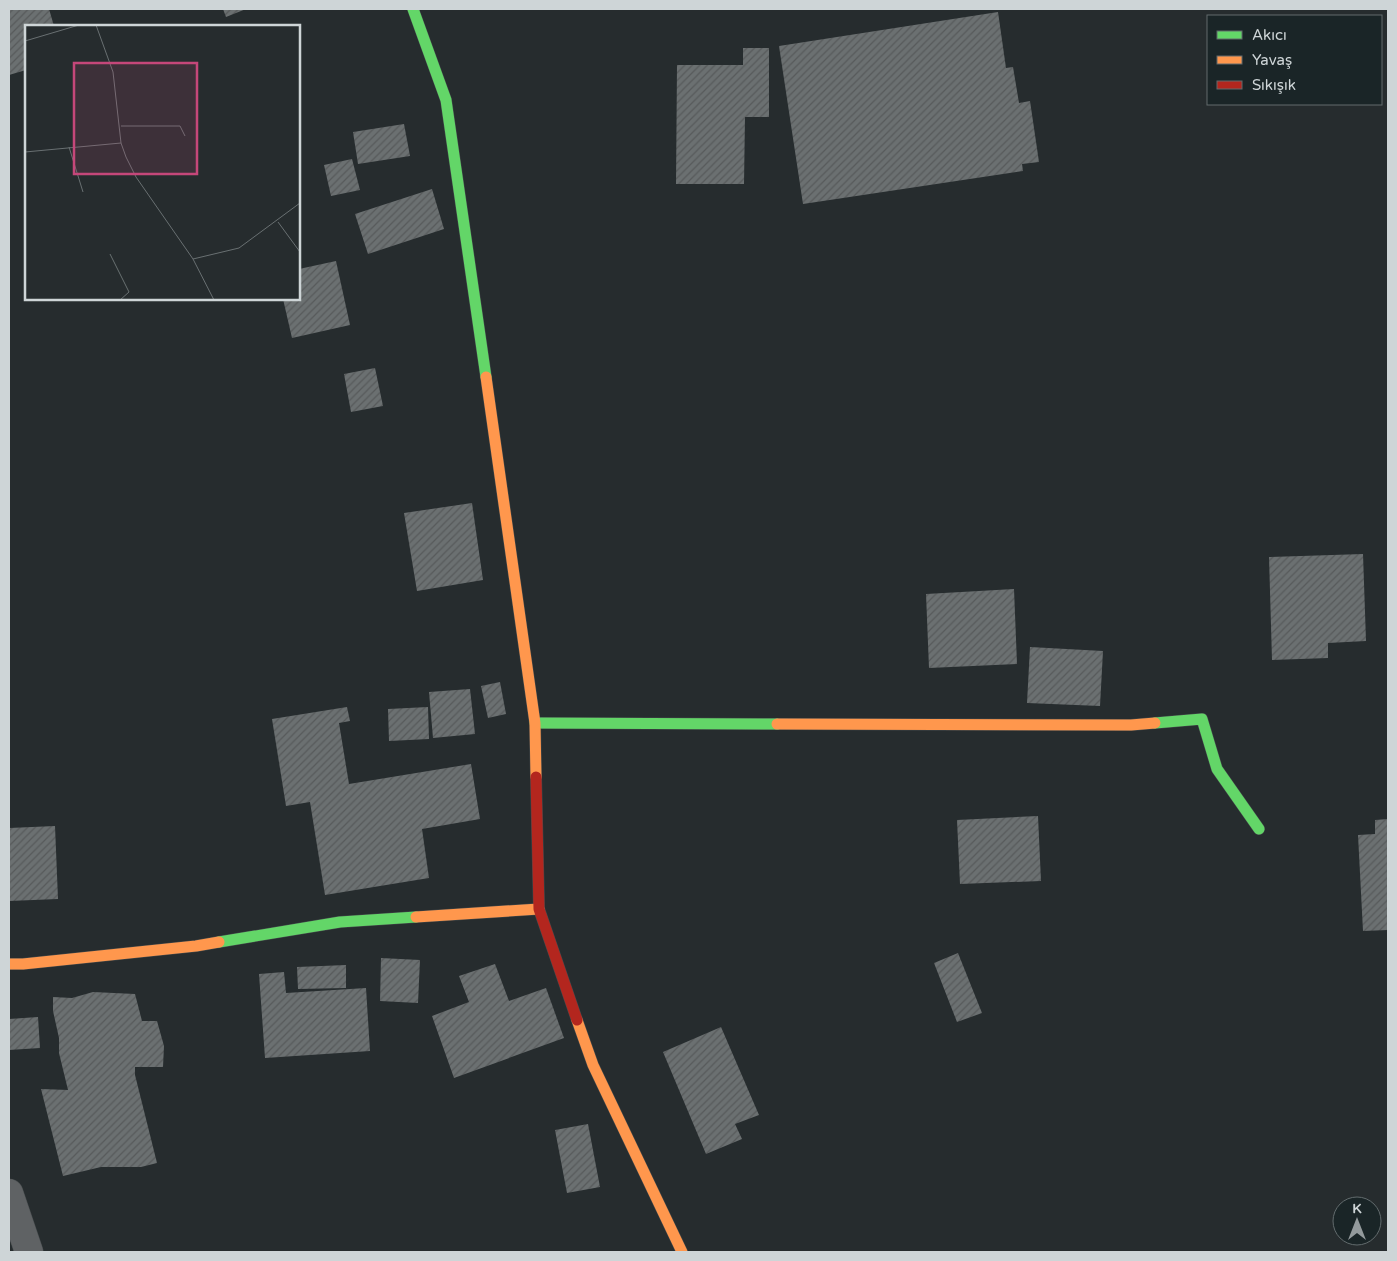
<svg xmlns="http://www.w3.org/2000/svg" width="1397" height="1261" font-family="'Varela Round',sans-serif">
<style>
.building{fill:url(#building-hatch)}
.lines{fill:none;stroke-linecap:round;stroke-linejoin:round}
.street-casing{stroke:#454a4c;stroke-width:29}
.fast-casing{stroke:#454a4c;stroke-width:12}
.slow-casing{stroke:#454a4c;stroke-width:12}
.jam-casing{stroke:#454a4c;stroke-width:12}
.street{stroke:#5f6264;stroke-width:28}
.fast{stroke:#63d668;stroke-width:11}
.slow{stroke:#ff974d;stroke-width:11}
.jam{stroke:#b3261e;stroke-width:11}
.inset-road{fill:none;stroke:#697072;stroke-width:1}
.view{fill:#c5477a;fill-opacity:0.15;stroke:#c5477a;stroke-width:2.5}
.inset-edge{fill:none;stroke:#ced5d7;stroke-width:2.5}
</style>
<defs>
<pattern id="building-hatch" width="6" height="6" patternUnits="userSpaceOnUse" patternTransform="scale(1.25)"><rect width="6" height="6" fill="#6b7071"/><path d="M-1 1l2-2M0 6l6-6M5 7l2-2" fill="none" stroke="#575a5b"/></pattern>
</defs>
<rect width="100%" height="100%" fill="#262c2e"/>
<path class="building" d="M 9,9 L 49,9 L 54,26 L 26,26 L 26,70 L 9,75 Z
M 223,9 L 246,9 L 226,17 Z
M 998,12 L 1006,68 L 1013,67 L 1019,103 L 1030,101 L 1039,162 L 1022,164 L 1023,171 L 803,204 L 779,46 Z
M 743,48 L 769,48 L 769,117 L 745,117 L 744,184 L 676,184 L 677,65 L 743,65 Z
M 404,124 L 410,156 L 358,164 L 353,132 Z
M 352,159 L 360,190 L 331,196 L 324,165 Z
M 432,189 L 444,229 L 368,254 L 355,214 Z
M 336,261 L 350,325 L 292,338 L 283,299 L 299,299 L 299,269 Z
M 375,368 L 383,406 L 351,412 L 344,374 Z
M 472,503 L 483,580 L 417,591 L 404,513 Z
M 1363,554 L 1366,641 L 1328,643 L 1328,658 L 1272,660 L 1269,557 Z
M 1014,589 L 1017,664 L 929,668 L 926,594 Z
M 1030,647 L 1103,651 L 1100,706 L 1027,703 Z
M 500,682 L 506,714 L 488,718 L 481,686 Z
M 470,689 L 475,734 L 433,738 L 429,692 Z
M 347,707 L 350,721 L 339,723 L 349,784 L 471,764 L 480,819 L 422,829 L 429,878 L 325,895 L 310,802 L 286,806 L 272,719 Z
M 428,707 L 429,739 L 389,741 L 388,709 Z
M 1038,816 L 1041,881 L 960,884 L 957,820 Z
M 1388,819 L 1388,930 L 1363,931 L 1358,835 L 1375,834 L 1375,820 Z
M 55,826 L 58,899 L 9,901 L 9,828 Z
M 958,953 L 982,1013 L 957,1022 L 934,963 Z
M 381,958 L 420,960 L 418,1003 L 380,1001 Z
M 495,964 L 509,1001 L 546,988 L 564,1038 L 454,1078 L 432,1016 L 469,1002 L 459,976 Z
M 346,965 L 346,988 L 298,989 L 297,967 Z
M 284,972 L 286,993 L 366,988 L 370,1051 L 265,1058 L 259,974 Z
M 93,992 L 135,994 L 142,1021 L 157,1021 L 164,1046 L 163,1067 L 135,1067 L 135,1075 L 157,1163 L 141,1167 L 101,1167 L 63,1176 L 41,1089 L 68,1090 L 59,1053 L 59,1038 L 53,1011 L 53,997 L 72,998 Z
M 38,1017 L 40,1048 L 9,1050 L 9,1019 Z
M 721,1027 L 759,1115 L 735,1124 L 742,1139 L 706,1154 L 663,1052 Z
M 588,1124 L 600,1187 L 567,1193 L 555,1130 Z"/>
<g class="lines">
<defs>
<path id="street" d="M 9,1193 L 29,1252"/>
<path id="fast" d="M 413,9 L 446,100 L 486,377
M 535,723 L 777,724
M 1155,723 L 1202,719 L 1217,769 L 1259,829
M 219,942 L 340,922 L 416,917"/>
<path id="slow" d="M 486,377 L 535,723 L 536,777
M 777,724 L 1131,725 L 1155,723
M 416,917 L 539,909
M 9,964 L 23,964 L 196,946 L 219,942
M 577,1020 L 593,1065 L 682,1252"/>
<path id="jam" d="M 536,777 L 539,909 L 577,1020"/>
</defs>
<use href="#street" class="street-casing"/>
<use href="#fast" class="fast-casing"/>
<use href="#slow" class="slow-casing"/>
<use href="#jam" class="jam-casing"/>
<use href="#street" class="street"/>
<use href="#fast" class="fast"/>
<use href="#slow" class="slow"/>
<use href="#jam" class="jam"/>
</g>
<g transform="translate(25 25)">
<rect width="275" height="275" fill="#262c2e"/>
<path class="inset-road" d="M 71,0 L 88,47 L 96,118 L 101,132 L 111,152 L 168,234 L 189,275M 0,16 L 54,0M 96,101 L 155,101 L 160,111M 44,122 L 58,167M 0,127 L 96,118M 253,197 L 275,227M 85,229 L 104,267 L 95,275M 168,234 L 214,223 L 275,178"/>
<path class="view" d="M 49,38 L 172,38 L 172,149 L 49,149 Z"/>
<rect width="275" height="275" class="inset-edge"/>
</g>
<rect width="1397" height="1261" fill="none" stroke="#ced5d7" stroke-width="20"/>
<rect x="1207" y="15" width="175" height="90" fill="#1a2527" stroke="#626b6d"/>
<rect x="1217" y="31" width="25" height="8" fill="#63d668" stroke="#626b6d"/>
<text x="1252" y="40" font-size="15" fill="#ced5d7">Akıcı</text>
<rect x="1217" y="56" width="25" height="8" fill="#ff974d" stroke="#626b6d"/>
<text x="1252" y="65" font-size="15" fill="#ced5d7">Yavaş</text>
<rect x="1217" y="81" width="25" height="8" fill="#b3261e" stroke="#626b6d"/>
<text x="1252" y="90" font-size="15" fill="#ced5d7">Sıkışık</text>
<g transform="translate(1357 1221)"><circle r="24" fill="#1a2527" stroke="#626b6d"/>
<path d="M0-4L9 19L0 12L-9 19Z" fill="#939a9c"/>
<text y="-8" font-size="14" font-weight="bold" text-anchor="middle" fill="#ced5d7">K</text>
</g>
</svg>
